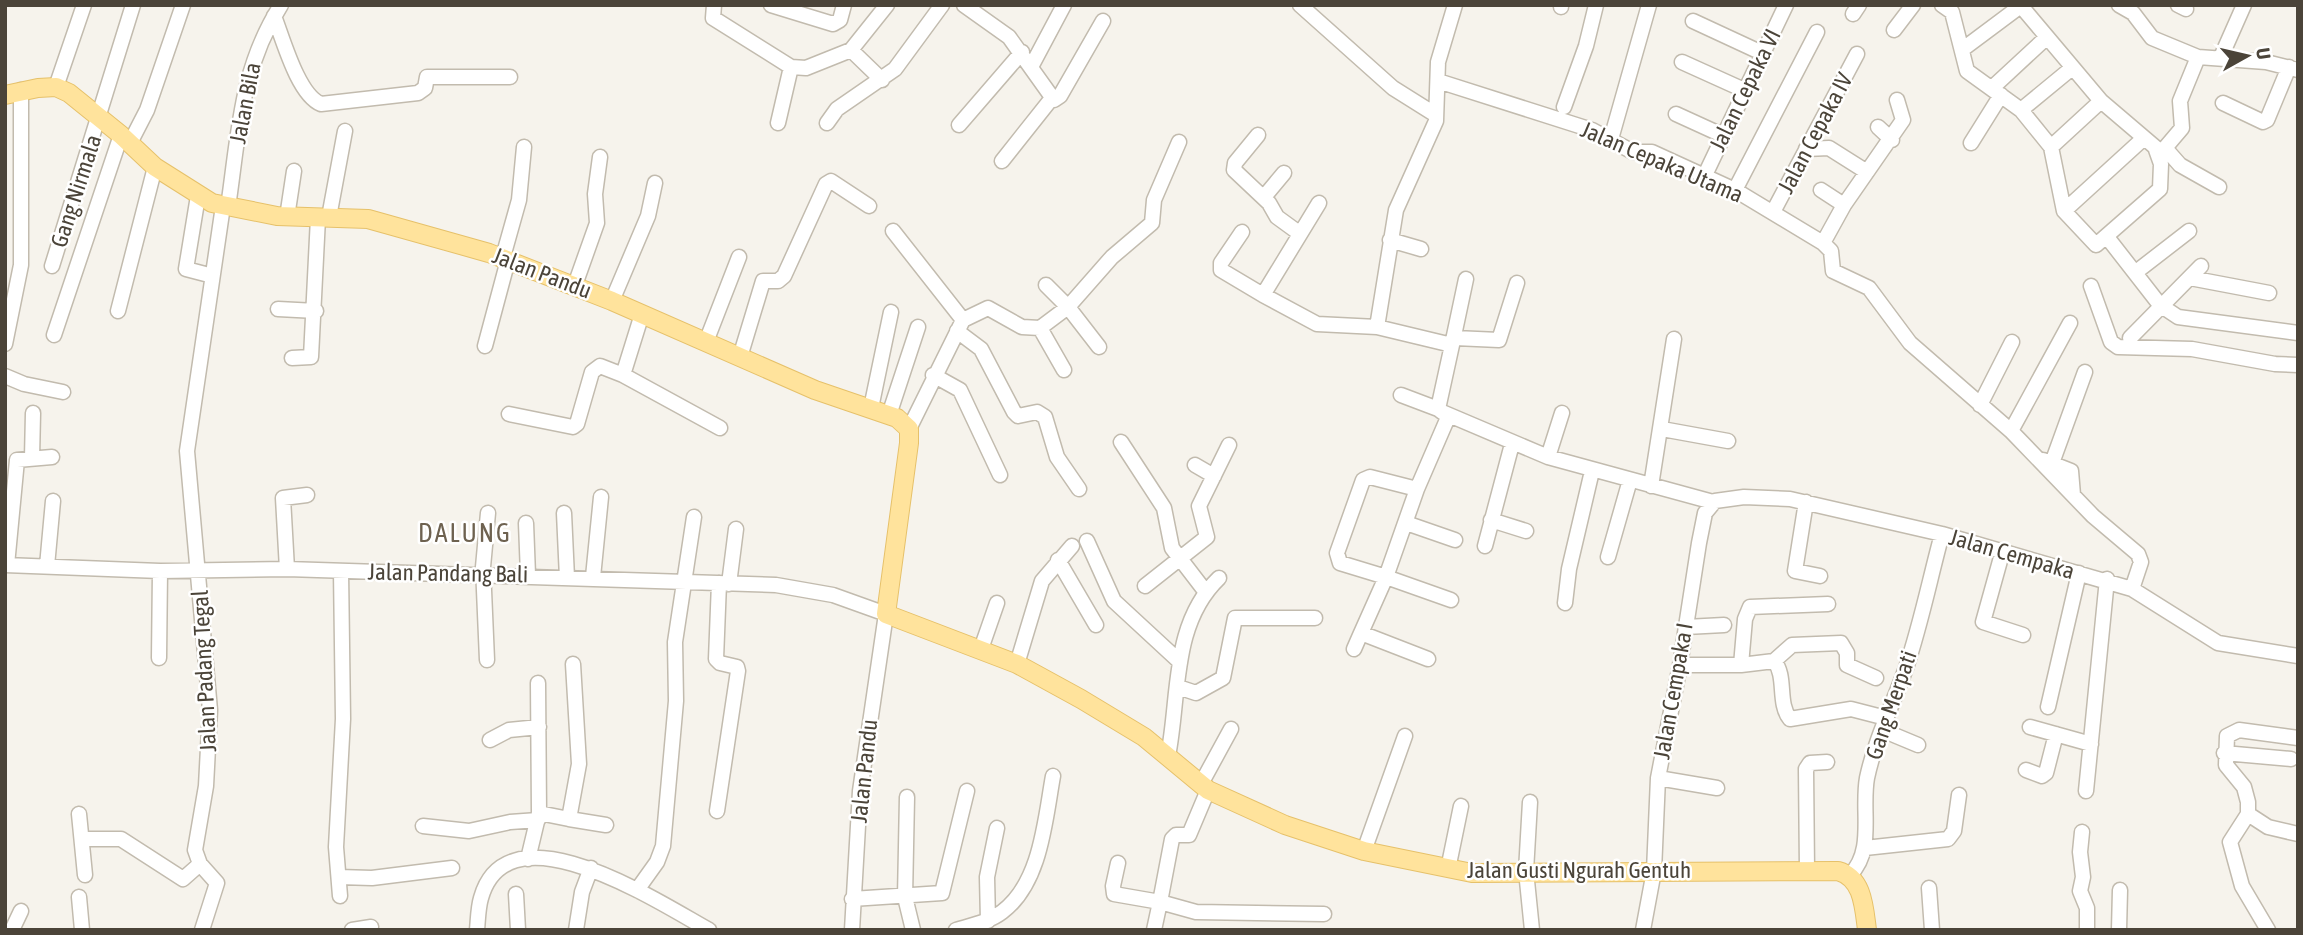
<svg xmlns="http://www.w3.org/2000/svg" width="2303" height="935" font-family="'Asap Condensed',sans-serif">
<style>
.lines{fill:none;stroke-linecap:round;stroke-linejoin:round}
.minor-casing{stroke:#c2bbae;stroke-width:17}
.major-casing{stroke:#e6c16a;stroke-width:20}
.minor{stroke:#fff;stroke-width:14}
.major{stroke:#ffe39c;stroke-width:18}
.labels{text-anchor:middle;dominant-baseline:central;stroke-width:5;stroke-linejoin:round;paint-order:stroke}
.street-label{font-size:23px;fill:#4b4439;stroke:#fff}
.quarter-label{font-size:26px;letter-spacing:2px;fill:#6e6250;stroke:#fff}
</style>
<rect width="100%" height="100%" fill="#f6f3ec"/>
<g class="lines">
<defs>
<path id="minor" d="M 714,5 L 713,18 L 791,67 L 806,68 L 851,50
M 771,5 L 833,24 L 840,20 L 844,5
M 964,5 L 1009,37 L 1054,100 L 1060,96 L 1103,21
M 1300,5 L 1393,88 L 1436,115
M 1942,5 L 1952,12 L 1967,71 L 2021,110 L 2051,147 L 2064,211 L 2096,245 L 2160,189 L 2161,164 L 2155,147 L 2101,101 L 2021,6
M 2119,5 L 2133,13 L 2152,38 L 2198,57 L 2266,62 L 2298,70
M 2178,5 L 2186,9
M 1561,7 L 1561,5
M 1853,14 L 1859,5
M 274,16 C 283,39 298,95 321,104 L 418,93 L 425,88 L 427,77 L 510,77
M 1693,21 L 1762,53
M 1894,30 L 1913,5
M 1963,49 L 2022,5
M 851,50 L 887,5
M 851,50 L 882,80
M 2198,57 L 2180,101 L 2182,128 L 2165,148 L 2180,165 L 2219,187
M 2221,57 L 2244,5
M 1682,62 L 1744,90
M 1031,67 L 1064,5
M 1438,81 L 1592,130 L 1633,152 L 1652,152 L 1735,190 L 1823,243 L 1831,251 L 1833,271 L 1869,288 L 1910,343 L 2011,431 L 2093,516 L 2138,554 L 2141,562 L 2132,589
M 56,87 L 84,5
M 1992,88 L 2047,37
M 2223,103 L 2263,122 L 2267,120 L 2289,67
M 1564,107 L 1586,46 L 1596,5
M 2021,110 L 2072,68
M 1676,114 L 1722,135
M 778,123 L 791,67
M 827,123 L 837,109 L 895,69 L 942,5
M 959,125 L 1022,52
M 1878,127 L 1892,140
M 1258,135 L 1235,163 L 1234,170 L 1269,203 L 1277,217 L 1299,233
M 1611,139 L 1649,5
M 130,143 L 147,110 L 183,5
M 1971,143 L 2001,95
M 2051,147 L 2101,101
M 1806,149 L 1829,148 L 1867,172
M 1002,161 L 1052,98
M 1705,175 L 1786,5
M 1735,190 L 1817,32
M 1821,190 L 1844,205
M 198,196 L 186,269 L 209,275
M 1264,197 L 1284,173
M 1319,203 L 1263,295 L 1317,324 L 1377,327 L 1452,345 L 1438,409 L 1442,412 L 1548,457 L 1713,502
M 228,207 C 239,133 240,69 281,5
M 2064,211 L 2144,138
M 1773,212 L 1857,54
M 287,217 L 294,171
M 329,217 L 345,131
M 893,231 L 963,320
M 1242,232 L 1221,263 L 1221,270 L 1263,295
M 2107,237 L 2160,305 L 2178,317 L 2298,333
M 1390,240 L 1421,249
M 1823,243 L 1844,205 L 1903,120 L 1897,100
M 503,257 L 519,200 L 524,147
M 52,266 L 133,5
M 2136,272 L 2189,231
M 2190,278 L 2269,293
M 575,285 L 597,223 L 595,194 L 600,157
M 1046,285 L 1068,307 L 1099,347
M 2091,286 L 2111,342 L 2118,347 L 2192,349 L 2275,364 L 2298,365
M 612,301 L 648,216 L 655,183
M 278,309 L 316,311
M 118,311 L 155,167
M 1377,327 L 1396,210 L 1436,121 L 1438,62 L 1455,5
M 1040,328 L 1064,370
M 957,331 L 981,349 L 1014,412 L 1018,416 L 1037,412 L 1045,417 L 1057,457 L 1079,489
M 54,335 L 121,135
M 1455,338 L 1499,340 L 1517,283
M 2130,338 L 2201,266
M 706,342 L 739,257
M 5,344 L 21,265 L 21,90
M 1452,345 L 1466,279
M 485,346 L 508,260
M 740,357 L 763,281 L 778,281 L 784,276 L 826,184 L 831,181 L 869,206
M 292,358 L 311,357 L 318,218
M 623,375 L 642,314
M 933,375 L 960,390 L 1000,475
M 5,376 L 24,384 L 63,392
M 1401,395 L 1438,409
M 1980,405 L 2012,342
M 871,408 L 891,312
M 509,414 L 573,427 L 577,424 L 592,372 L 600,366 L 623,375 L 720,428
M 889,415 L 918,327
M 909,429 L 963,320 L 988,308 L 1022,327 L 1040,328 L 1068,307 L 1112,257 L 1152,223 L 1154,200 L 1179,142
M 1662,429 L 1728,441
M 2011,431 L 2070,323
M 1121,442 L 1164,508 L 1172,548 L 1205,591
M 1548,457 L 1562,413
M 32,458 L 33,413
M 2043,460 L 2071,471 L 2073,495
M 2052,463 L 2085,372
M 1195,465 L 1214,476
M 1651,486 L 1674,339
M 1417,489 L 1370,477 L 1363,480 L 1337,553 L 1340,563 L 1386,577 L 1417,489 L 1449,415
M 1806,502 L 1795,571 L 1820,576
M 564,513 L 567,578
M 1491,520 L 1526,531
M 526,523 L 528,575
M 1406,523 L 1455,540
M 1087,541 L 1114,601 L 1180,662
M 1485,546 L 1512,444
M 2003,550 L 1983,622 L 2023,635
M 1608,557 L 1630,480
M 1058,560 L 1096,625
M 5,565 L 160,571 L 287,569 L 776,585 L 833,595 L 886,614 L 860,791 L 852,930
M 7,565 L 17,460 L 52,457
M 47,566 L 53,501
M 287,569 L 283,498 L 307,495
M 593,577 L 601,497
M 729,584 L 736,529
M 1145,586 L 1207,537 L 1199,506 L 1229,445
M 1565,603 L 1569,569 L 1592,471
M 1686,627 L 1724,625
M 981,649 L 997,603
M 1354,649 L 1361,633
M 159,658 L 160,571
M 1428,659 L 1361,633 L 1386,577 L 1451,600
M 487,660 L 483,567 L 488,513
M 1774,661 L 1792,645 L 1841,643 L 1847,653 L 1847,665 L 1876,678
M 1017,664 L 1042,581 L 1072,546
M 1680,665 L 1741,665 L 1774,661 C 1787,676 1777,703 1790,719 L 1851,709 L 1886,718
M 1741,665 L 1745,619 L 1750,607 L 1828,604
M 1178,687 L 1196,693 L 1223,678 L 1235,618 L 1315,618
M 2048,707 L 2079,573
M 2030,727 L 2091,744
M 1882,730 L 1918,745
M 490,740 L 509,730 L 539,727
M 2224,753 L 2291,759
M 1168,756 C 1180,695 1171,624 1219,578
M 2026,770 L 2042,776 L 2046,773 L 2056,734
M 1658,778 L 1717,788
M 1201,784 L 1231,729
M 1208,790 L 1189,835 L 1176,835 L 1172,839 L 1160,902 L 1196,912 L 1324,914
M 2086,791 L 2107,579
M 907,797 L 905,897 L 913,930
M 1530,802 L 1526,871 L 1532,930
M 717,811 L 738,671 L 737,667 L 720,663 L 716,659 L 719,583
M 539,813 L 569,819 L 579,764 L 573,664
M 79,814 L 85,875
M 2248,814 L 2268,827 L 2298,834
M 569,819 L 606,825
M 423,826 L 469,831 L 510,822 L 538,820
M 2082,832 L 2080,852 L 2083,877 L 2080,891 L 2087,908 L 2087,930
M 82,839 L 121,839 L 183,879 L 200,864
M 1865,848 L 1948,839 L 1954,831 L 1959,795
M 1364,851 L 1405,736
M 528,859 L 539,813 L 538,683
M 1118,863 L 1113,886 L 1114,894 L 1160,902 L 1154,930
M 1448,869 L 1461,806
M 1807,871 L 1806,769 L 1810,763 L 1827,762
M 1850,875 C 1875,850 1861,811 1867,778 C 1875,740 1893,704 1906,668 C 1921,624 1930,578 1942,534
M 339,877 L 372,878 L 452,868
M 1929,888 L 1932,930
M 637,890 L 657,862 L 663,846 L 676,701 L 675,642 L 694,517
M 516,894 L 518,930
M 340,896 L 336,847 L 343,719 L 341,571
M 79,897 L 82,930
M 852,899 L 942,893 L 967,791
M 988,921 L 987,877 L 997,828
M 12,930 L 21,911
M 202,930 L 217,883 L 200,864 L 195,850 L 206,786 L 210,710 L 187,451 L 223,206
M 352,930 L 371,927
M 477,930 C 478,920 478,908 481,898 C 508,802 663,905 709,930
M 576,930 L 582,892 L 591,868
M 956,930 C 972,925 989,922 1002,912 C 1041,883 1045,820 1053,776
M 1643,930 L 1654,871 L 1658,778 L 1680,665 L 1699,543 L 1705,513 L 1715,501 L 1744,497 L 1790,499 L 1942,534 L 2132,589 L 2218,643 L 2298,656
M 2119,930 L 2120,890
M 2268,930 L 2242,886 L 2230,842 L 2248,814 L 2248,802 L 2244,787 L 2226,765 L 2227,736 L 2239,730 L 2298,738"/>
<path id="major" d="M 5,95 L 38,88 L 56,87 L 69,93 L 121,135 L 155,167 L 212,203 L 277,216 L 368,219 L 489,253 L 612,301 L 815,390 L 897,418 L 909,429 L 909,443 L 886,614 L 1017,664 L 1081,699 L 1144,737 L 1208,790 L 1285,825 L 1364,851 L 1472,873 L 1838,871 C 1863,878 1864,907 1867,930"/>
</defs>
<use href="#minor" class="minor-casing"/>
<use href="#major" class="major-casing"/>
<use href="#minor" class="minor"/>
<use href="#major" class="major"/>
</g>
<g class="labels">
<g class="street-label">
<text transform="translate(1745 90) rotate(-64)">Jalan Cepaka VI</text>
<text transform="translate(245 103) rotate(-79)">Jalan Bila</text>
<text transform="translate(1815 133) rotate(-62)">Jalan Cepaka IV</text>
<text transform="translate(1662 162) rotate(23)">Jalan Cepaka Utama</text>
<text transform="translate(76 191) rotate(-72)">Gang Nirmala</text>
<text transform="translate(542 273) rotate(21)">Jalan Pandu</text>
<text transform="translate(2012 554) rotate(16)">Jalan Cempaka</text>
<text transform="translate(448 573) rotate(1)">Jalan Pandang Bali</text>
<text transform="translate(204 671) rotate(-93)">Jalan Padang Tegal</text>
<text transform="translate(1673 691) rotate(-80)">Jalan Cempaka I</text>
<text transform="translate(1891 705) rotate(-71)">Gang Merpati</text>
<text transform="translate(864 771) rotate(-84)">Jalan Pandu</text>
<text x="1579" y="870">Jalan Gusti Ngurah Gentuh</text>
</g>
<g class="quarter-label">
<text x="465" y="533">DALUNG</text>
</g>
</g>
<rect width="2303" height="935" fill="none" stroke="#4b4439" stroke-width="14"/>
<g transform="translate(2247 56) rotate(82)" stroke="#ffffff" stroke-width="5" paint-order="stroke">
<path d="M0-5L12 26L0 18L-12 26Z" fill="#4b4439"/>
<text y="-10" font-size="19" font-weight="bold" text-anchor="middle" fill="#4b4439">U</text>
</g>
</svg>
